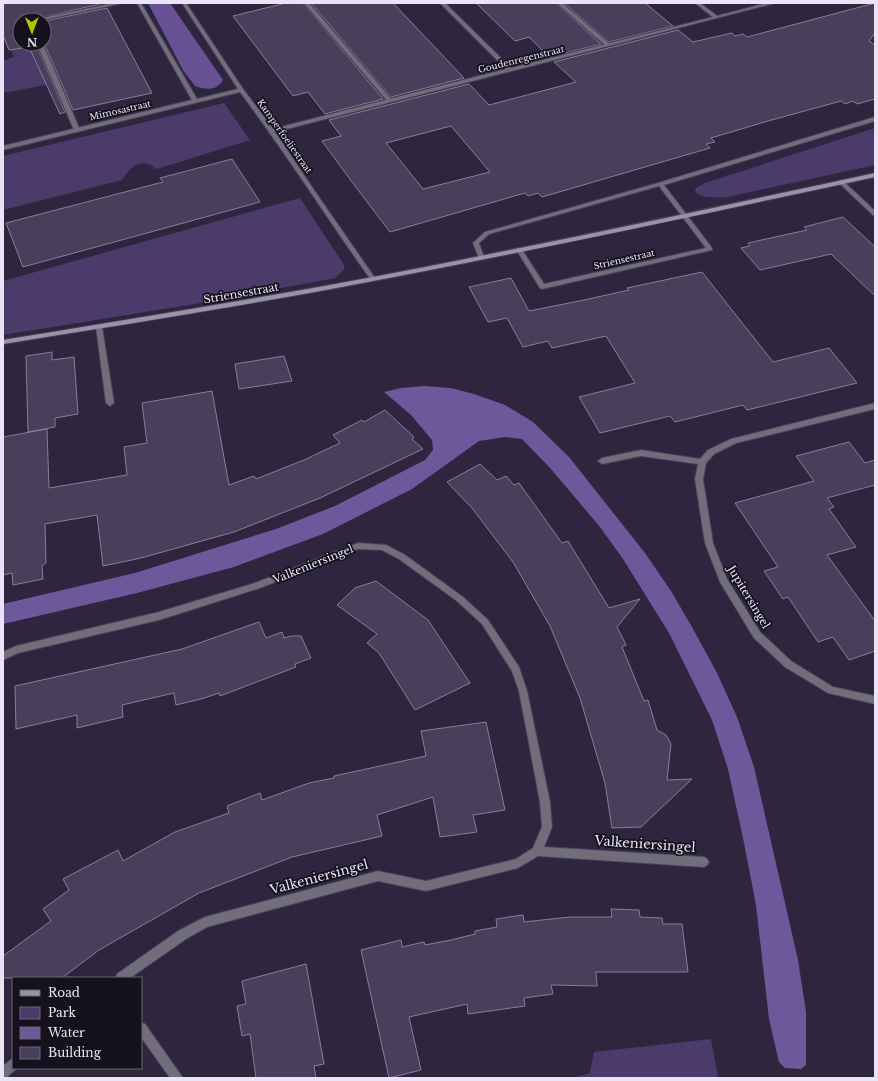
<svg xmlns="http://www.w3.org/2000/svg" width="878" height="1081" font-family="'Libre Baskerville',serif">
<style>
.green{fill:#4b3b6b}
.forest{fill:#685195}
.water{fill:#6e589c}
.building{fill:#48405b;stroke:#867e9c;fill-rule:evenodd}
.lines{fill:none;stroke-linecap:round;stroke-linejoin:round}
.lane-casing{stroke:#484159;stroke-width:2}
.street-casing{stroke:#484159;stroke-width:2}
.secondary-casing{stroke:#484159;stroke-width:2}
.lane{fill:#716d7b;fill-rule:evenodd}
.street{fill:#716d7b;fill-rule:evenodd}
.secondary{fill:#9893a8;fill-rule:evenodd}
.labels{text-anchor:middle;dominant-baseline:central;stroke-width:3.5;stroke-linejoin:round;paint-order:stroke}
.far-street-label{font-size:9px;fill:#e9e5f6;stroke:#15111d}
.street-label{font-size:11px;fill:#e9e5f6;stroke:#15111d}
.near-street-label{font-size:13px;fill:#e9e5f6;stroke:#15111d}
</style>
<rect width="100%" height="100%" fill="#2e263f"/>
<path class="green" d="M 20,20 L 20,44 L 33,44 L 51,84 L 3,93 L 3,61 L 14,57 L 3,32 L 3,24 Z
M 224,103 L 250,140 L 157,169 C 154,168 151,165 148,164 C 136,160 127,171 122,180 L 3,210 L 3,156 Z
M 875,128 L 875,165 L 723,198 C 715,197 700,199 695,191 L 696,188 L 705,183 Z
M 300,198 L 344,265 L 344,270 L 335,278 L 195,304 L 3,335 L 3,281 Z
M 711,1039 L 718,1077 L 716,1078 L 573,1078 L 590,1073 L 594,1052 Z"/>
<path class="forest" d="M 148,3 L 170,3 L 223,80 C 217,91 206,90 195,86 L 183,70 Z"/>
<path class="water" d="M 424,386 L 451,388 L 474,394 L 505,405 L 533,422 L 569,457 L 645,553 L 671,591 L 692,627 L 717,673 L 737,717 L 754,767 L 798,960 L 806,1012 L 806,1065 L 801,1069 L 785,1068 L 779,1062 L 769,1019 L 756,905 L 743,838 L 728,769 L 712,720 L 669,633 L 623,559 L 600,527 L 551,469 L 522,439 L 505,437 L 479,441 L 412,489 L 323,534 L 234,567 L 137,593 L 3,624 L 3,604 L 135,573 L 276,529 L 335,506 L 425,460 L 433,450 L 432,440 L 411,415 L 384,392 L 401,388 Z"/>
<path class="building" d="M 3,3 L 104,3 L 31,20 L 20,20 L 20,44 L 36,44 L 65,112 L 60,114 L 29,47 L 9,50 L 3,35 Z
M 286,3 L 303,3 L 383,99 L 325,114 L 308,92 L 293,96 L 233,16 Z
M 311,3 L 393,3 L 464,78 L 391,97 Z
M 476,3 L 556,3 L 601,44 L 549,57 L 529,37 L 515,41 Z
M 564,3 L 645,3 L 673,26 L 609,42 Z
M 875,3 L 875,33 L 869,41 L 875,45 L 875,99 L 857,104 L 853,101 L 845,104 L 841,101 L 768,121 L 711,138 L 715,142 L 706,144 L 710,148 L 542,197 L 538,193 L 528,196 L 525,193 L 390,232 L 352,182 L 322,141 L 341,136 L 329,120 L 469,84 L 489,105 L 576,82 L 554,62 L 678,30 L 693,42 L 732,33 L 735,36 L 743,34 L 747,37 ZM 451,126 L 490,172 L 423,189 L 386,143 Z
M 107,8 L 152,93 L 73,110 L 44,43 L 44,21 Z
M 232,159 L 260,202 L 23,267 L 6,223 L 163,182 L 160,178 Z
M 843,217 L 875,247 L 875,296 L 831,254 L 760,270 L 741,248 L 750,246 L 748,243 L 807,230 L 804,227 Z
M 702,272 L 773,362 L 829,348 L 857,383 L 747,410 L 743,405 L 675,422 L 670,416 L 600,433 L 579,397 L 635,383 L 606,336 L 552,348 L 548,341 L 523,347 L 507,318 L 488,322 L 469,287 L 511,278 L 529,311 L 584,300 L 629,290 L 627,288 Z
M 52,352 L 52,360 L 74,357 L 78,414 L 55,418 L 55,427 L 28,432 L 26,356 Z
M 284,356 L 292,381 L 239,389 L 235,364 Z
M 212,391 L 229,485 L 254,476 L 256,479 L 304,460 L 340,443 L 333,435 L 362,420 L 364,422 L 385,410 L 414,437 L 412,439 L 423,449 L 320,498 L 234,532 L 141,558 L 103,566 L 97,515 L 45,524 L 46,563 L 42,566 L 43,579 L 13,585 L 12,573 L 3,575 L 3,437 L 47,429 L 49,488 L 127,475 L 124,447 L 147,443 L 142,403 Z
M 849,442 L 865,463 L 875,460 L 875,485 L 827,498 L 834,507 L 829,509 L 856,547 L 827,555 L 875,621 L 875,651 L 849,660 L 833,637 L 818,642 L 788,597 L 783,599 L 764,571 L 778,567 L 735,503 L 814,481 L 796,456 Z
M 480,464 L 497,480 L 506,476 L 514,485 L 519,483 L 562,543 L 568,541 L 609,608 L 640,599 L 617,627 L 626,645 L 622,647 L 644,701 L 648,700 L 657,730 L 666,735 L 671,744 L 667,780 L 692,779 L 641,827 L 612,828 L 605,783 L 580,698 L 550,626 L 513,562 L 472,508 L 447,482 Z
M 376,581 L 428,620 L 470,683 L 415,710 L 379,653 L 367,643 L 377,634 L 337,605 L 355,588 Z
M 259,622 L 266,638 L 282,632 L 284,638 L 291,636 L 301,636 L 311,658 L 295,664 L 296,667 L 220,696 L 219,693 L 201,699 L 176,705 L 174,693 L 122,705 L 123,717 L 77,728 L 77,715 L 16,729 L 15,686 L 182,649 Z
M 486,722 L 505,810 L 473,815 L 477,832 L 440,837 L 433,797 L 377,815 L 382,836 L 292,857 L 199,893 L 99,950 L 62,978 L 3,978 L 3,956 L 51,921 L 43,909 L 69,890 L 63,879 L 118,850 L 123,861 L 175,832 L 229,813 L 227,806 L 260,793 L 262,800 L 309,783 L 334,778 L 334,776 L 426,756 L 421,731 Z
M 611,909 L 639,910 L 640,917 L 662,918 L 663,924 L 682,924 L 688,972 L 596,972 L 597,986 L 551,985 L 553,994 L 524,998 L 525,1006 L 468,1014 L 467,1004 L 409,1017 L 421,1070 L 389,1078 L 361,950 L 401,940 L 402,947 L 424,942 L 425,945 L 451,940 L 475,934 L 475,931 L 497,927 L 496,919 L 509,917 L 523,915 L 524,922 L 570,917 L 612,917 Z
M 306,964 L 324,1064 L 314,1066 L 316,1078 L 256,1078 L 250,1034 L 242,1036 L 237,1006 L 246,1004 L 242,981 Z"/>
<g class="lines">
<defs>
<path id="lane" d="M 114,3 L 123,3 L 43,20 L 32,20 Z
M 304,3 L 309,3 L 392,100 L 392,102 L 388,102 Z
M 557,3 L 562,3 L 610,44 L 610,46 L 606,46 Z
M 37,44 L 43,44 L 80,130 L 79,131 L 74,130 Z
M 97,325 L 99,325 L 102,327 L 114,403 L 110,406 L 106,403 L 96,327 Z"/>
<path id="street" d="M 137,3 L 141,3 L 197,99 L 238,89 L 182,3 L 186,3 L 243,89 L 273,129 L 506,69 L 440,3 L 445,3 L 511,68 L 713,17 L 695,3 L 700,3 L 717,16 L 767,3 L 775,3 L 275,132 L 316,193 L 375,278 L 375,280 L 371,280 C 327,218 286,153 240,92 L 3,150 L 3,146 L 192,100 Z
M 875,117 L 875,121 L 664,185 L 712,248 L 712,250 L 542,289 L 540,288 L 516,249 L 517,248 L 521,248 L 544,284 L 706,248 L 659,186 L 489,234 L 479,243 L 484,257 L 483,258 L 479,258 L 473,243 L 485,232 L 658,183 Z
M 841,180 L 843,181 L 875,211 L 875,216 L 873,215 L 839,183 L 839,181 Z
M 875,403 L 875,409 L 736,443 L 714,454 L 706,463 L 703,479 L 713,543 L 727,579 L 760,632 L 791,661 L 833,687 L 875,696 L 875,704 L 828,693 L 785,667 L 754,638 L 720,582 L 705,543 L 695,479 L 698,464 L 641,456 L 602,464 L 598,461 L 602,458 L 641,450 L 700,459 L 708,450 L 731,439 Z
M 358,543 L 386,545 L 405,555 L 463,597 L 488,620 L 519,667 L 527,691 L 550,802 L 552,827 L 544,847 L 704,857 L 707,859 L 709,862 L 707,865 L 704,867 L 538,856 L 518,868 L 426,891 L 378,881 L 207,927 L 186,939 L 130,978 L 116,978 L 117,974 L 178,931 L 205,917 L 378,871 L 426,881 L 516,859 L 533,848 L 542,827 L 540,802 L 519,691 L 512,671 L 482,624 L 457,601 L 399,559 L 382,550 L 358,549 L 260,588 L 159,620 L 18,653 L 3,660 L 3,652 L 16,646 L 159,612 L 255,583 Z
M 141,1023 L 145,1024 L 183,1078 L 170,1078 L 141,1037 Z
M 13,1058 L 13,1068 L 17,1068 L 7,1077 L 3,1078 L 3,1066 Z"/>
<path id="secondary" d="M 875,173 L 875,177 C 708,213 541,249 373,281 C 250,305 126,324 3,344 L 3,340 C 126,320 250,300 373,277 C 541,245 708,209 875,173 Z"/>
</defs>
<use href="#lane" class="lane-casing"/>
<use href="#street" class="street-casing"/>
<use href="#secondary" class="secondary-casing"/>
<use href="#lane" class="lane"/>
<use href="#street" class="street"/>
<use href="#secondary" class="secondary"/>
</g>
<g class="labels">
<g class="far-street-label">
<text transform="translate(521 59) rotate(-14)">Goudenregenstraat</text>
<text transform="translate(120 110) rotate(-13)">Mimosastraat</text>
<text transform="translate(285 136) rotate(55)">Kamperfoeliestraat</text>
<text transform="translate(624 259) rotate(-13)">Striensestraat</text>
</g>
<g class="street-label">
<text transform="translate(241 293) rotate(-10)">Striensestraat</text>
<text transform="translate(313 564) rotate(-22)">Valkeniersingel</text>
<text transform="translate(749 597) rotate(59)">Jupitersingel</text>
</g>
<g class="near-street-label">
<text transform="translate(645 844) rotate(4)">Valkeniersingel</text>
<text transform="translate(319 877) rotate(-15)">Valkeniersingel</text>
</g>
</g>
<rect width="878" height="1081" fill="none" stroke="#e9e5f6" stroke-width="8"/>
<rect x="12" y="977" width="130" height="92" fill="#15111d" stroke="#6a6674"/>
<rect x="20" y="990" width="20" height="6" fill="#9893a8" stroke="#6a6674"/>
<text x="48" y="997" font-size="12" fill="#e9e5f6">Road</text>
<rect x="20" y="1007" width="20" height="12" fill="#4b3b6b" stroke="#6a6674"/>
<text x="48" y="1017" font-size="12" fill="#e9e5f6">Park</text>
<rect x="20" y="1027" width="20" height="12" fill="#6e589c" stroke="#6a6674"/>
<text x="48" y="1037" font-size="12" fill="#e9e5f6">Water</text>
<rect x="20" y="1047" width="20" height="12" fill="#48405b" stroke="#6a6674"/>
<text x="48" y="1057" font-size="12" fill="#e9e5f6">Building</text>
<g transform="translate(32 32) rotate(179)"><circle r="19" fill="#15111d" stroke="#6a6674"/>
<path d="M0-3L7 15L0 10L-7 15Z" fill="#afc508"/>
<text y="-6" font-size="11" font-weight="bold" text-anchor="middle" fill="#e9e5f6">N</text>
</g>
</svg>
